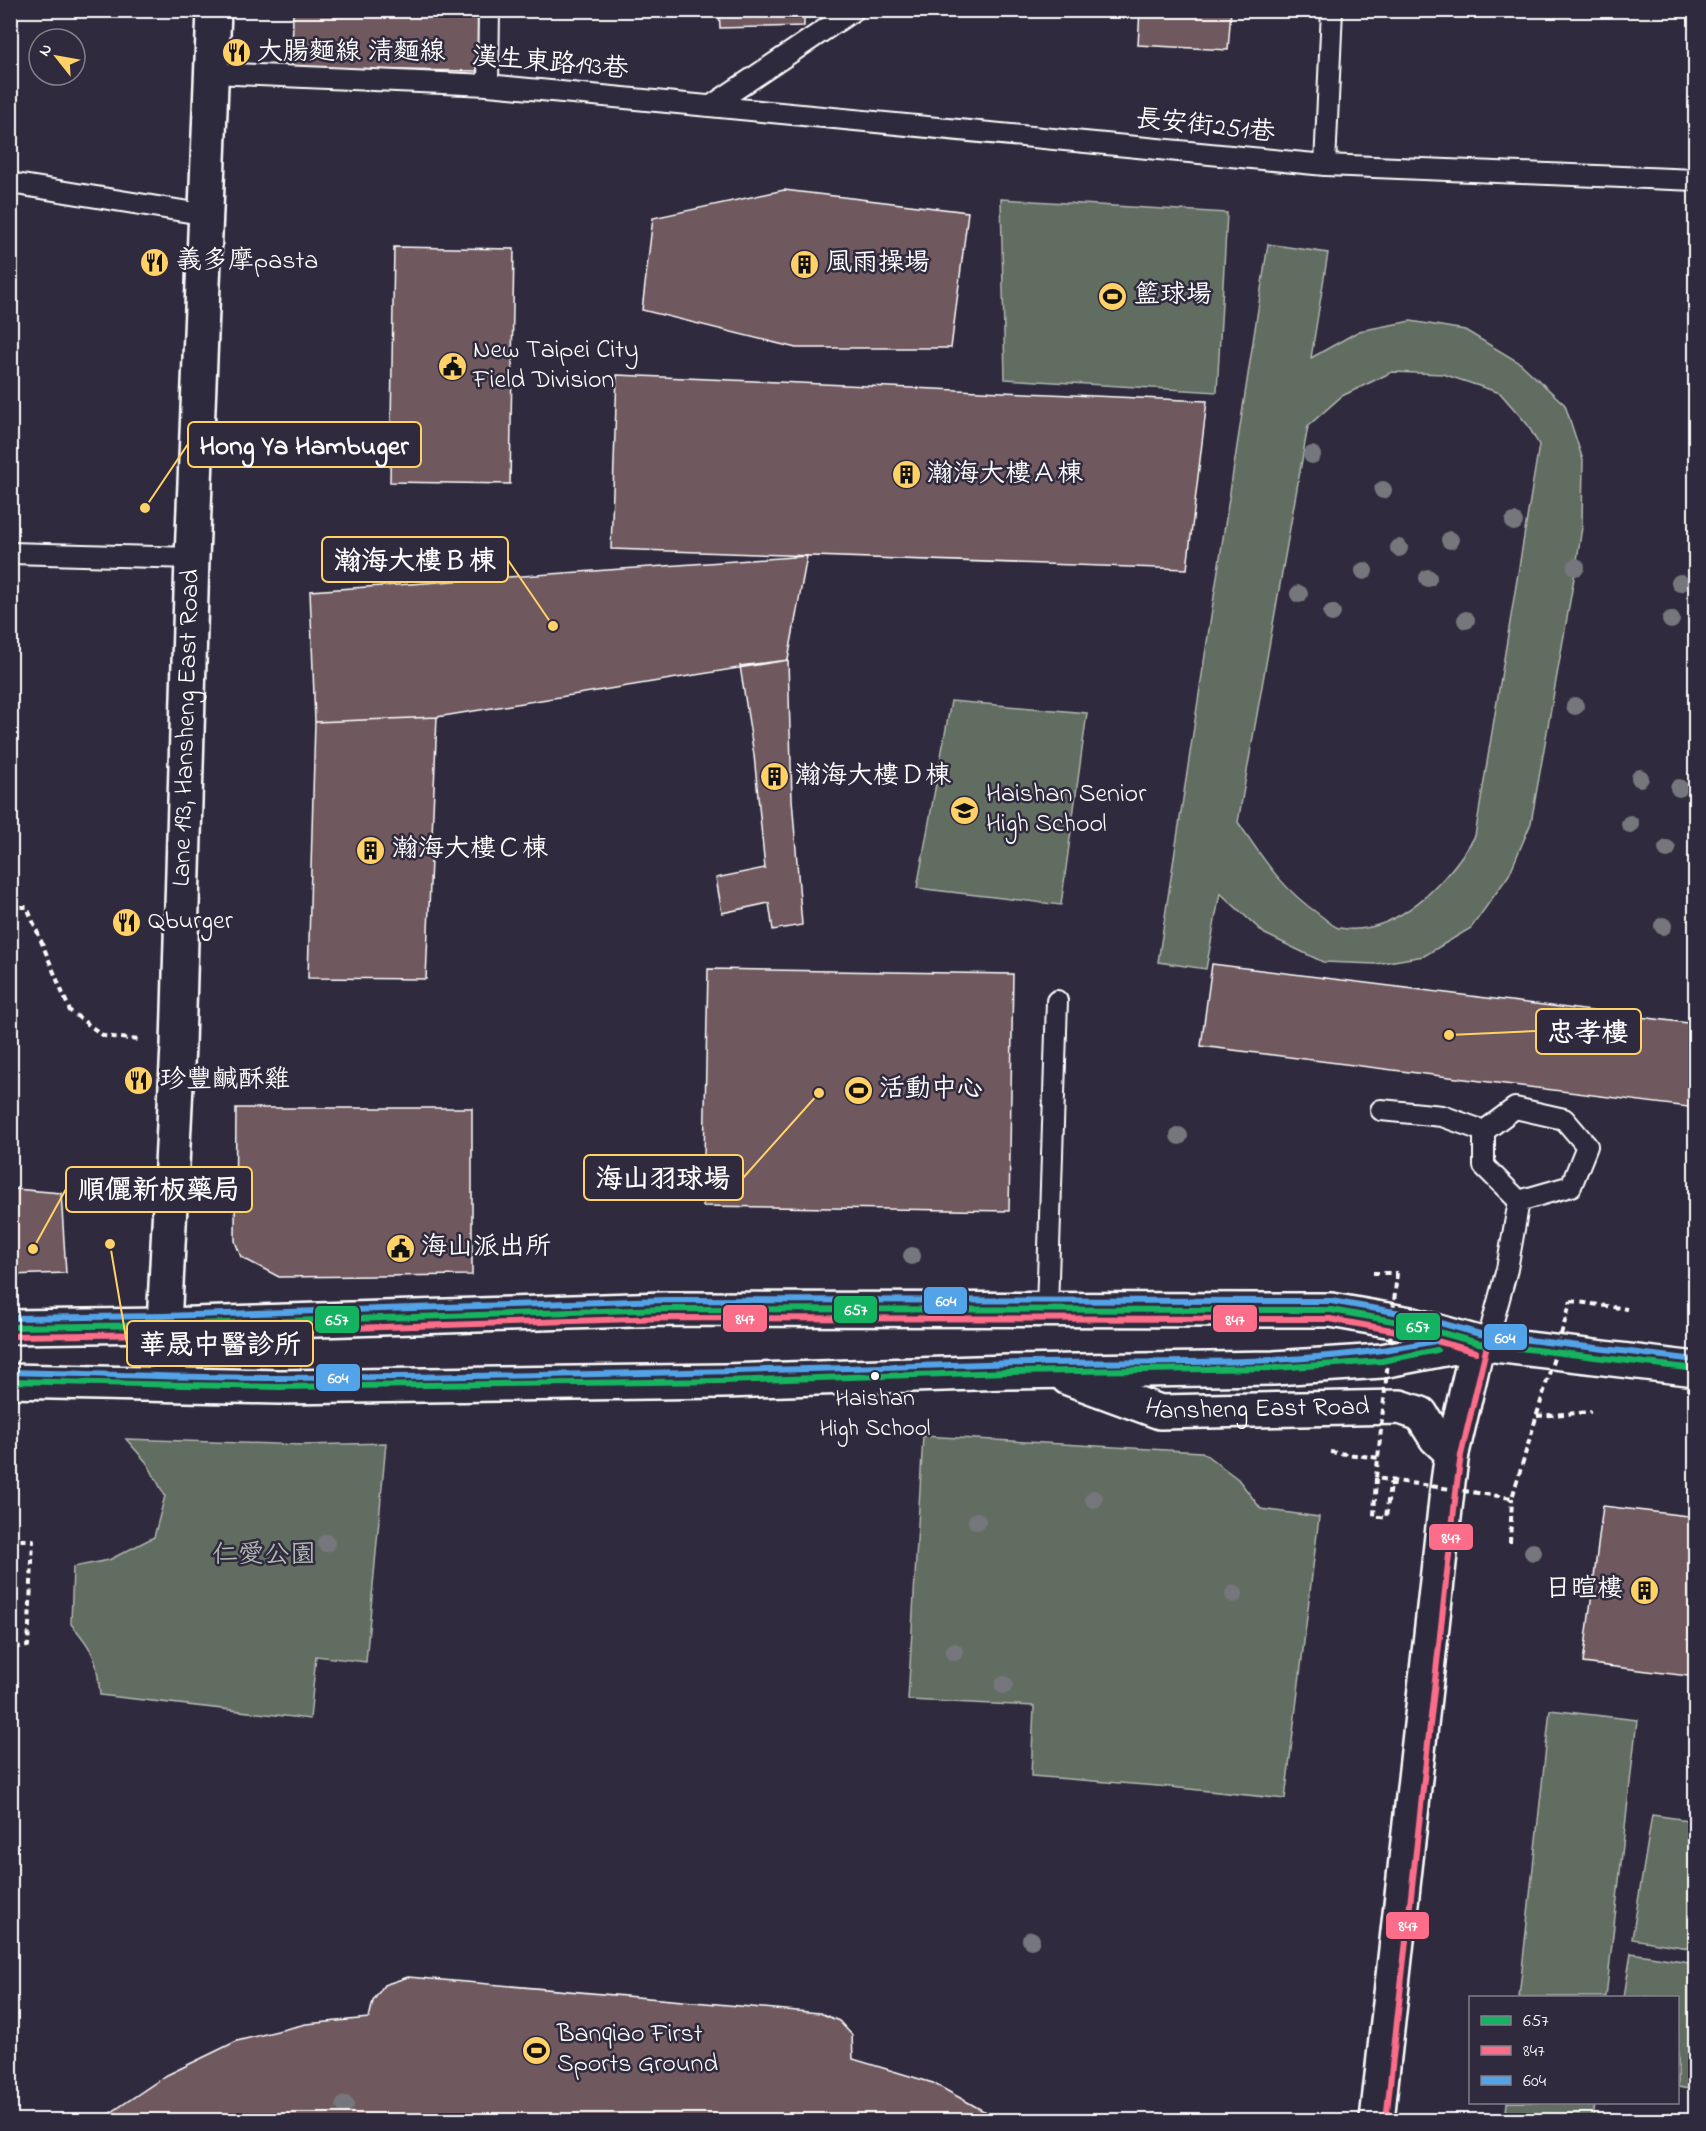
<svg xmlns="http://www.w3.org/2000/svg" width="1706" height="2131" font-family="'Indie Flower','LXGW WenKai TC',sans-serif">
<style>
.green{fill:#626d62;stroke:#b0b6b0;stroke-width:1.5;fill-rule:evenodd}
.building{fill:#6f595e;stroke:#fff;stroke-width:1.5}
.lines{fill:none;stroke-linecap:round;stroke-linejoin:round}
.service-casing{stroke:#fff;stroke-width:24}
.minor-casing{stroke:#fff;stroke-width:38}
.tertiary-casing{stroke:#fff;stroke-width:38}
.path{stroke:#fff;stroke-width:4;stroke-dasharray:6 4.5;stroke-linecap:butt}
.service{stroke:#2f2a3d;stroke-width:20}
.minor{stroke:#2f2a3d;stroke-width:33}
.tertiary{stroke:#2f2a3d;stroke-width:33}
.path-bridge{stroke:#fff;stroke-width:4;stroke-dasharray:6 4.5;stroke-linecap:butt}
.bus-1-casing{stroke:#2f2a3d;stroke-width:10}
.bus-2-casing{stroke:#2f2a3d;stroke-width:10}
.bus-3-casing{stroke:#2f2a3d;stroke-width:10}
.bus-1{stroke:#13b361;stroke-width:6}
.bus-2{stroke:#fb6d88;stroke-width:6}
.bus-3{stroke:#53a3e8;stroke-width:6}
.tree{fill:#76777c}
.bus-dot{fill:#fff;stroke:#2f2a3d;stroke-width:2}
.labels{text-anchor:middle;dominant-baseline:central;stroke-width:5;stroke-linejoin:round;paint-order:stroke}
.bus-label{font-size:24px;fill:#fff;stroke:#2f2a3d}
.poi-label{font-size:26px;fill:#fff;stroke:#2f2a3d;text-anchor:start}
.street-label{font-size:26px;fill:#fff;stroke:#2f2a3d}
.park-label{font-size:26px;fill:#b0b6b0;stroke:#2f2a3d}
.leader{fill:none;stroke:#ffd166;stroke-width:2}
.callout-dot{fill:#ffd166;stroke:#2f2a3d;stroke-width:2}
.callout{fill:#2f2a3d;stroke:#ffd166;stroke-width:2}
.callout-label{font-size:27px;text-anchor:middle;font-weight:bold;fill:#fff}
.line-badge{stroke:#2f2a3d;stroke-width:2}
.badge-label{font-size:16px;text-anchor:middle;font-weight:bold;fill:#fff}
</style>
<rect width="100%" height="100%" fill="#2f2a3d"/>
<filter id="ink" filterUnits="userSpaceOnUse"><feTurbulence type="fractalNoise" baseFrequency=".0167" numOctaves="2"/><feDisplacementMap in="SourceGraphic" scale="12" xChannelSelector="R" yChannelSelector="G"/><feConvolveMatrix kernelMatrix="1 2 1 2 8 2 1 2 1" color-interpolation-filters="sRGB"/></filter>
<g filter="url(#ink)">
<path class="green" d="M 1001,199 L 1227,213 L 1217,392 L 1005,379 Z
M 1268,244 L 1328,253 L 1311,358 L 1359,331 L 1411,321 L 1465,330 L 1520,363 L 1565,405 L 1583,460 L 1582,527 L 1576,567 L 1531,823 L 1509,875 L 1471,928 L 1424,956 L 1376,964 L 1323,962 L 1265,934 L 1220,893 L 1206,969 L 1158,962 ZM 1392,372 L 1443,374 L 1500,393 L 1527,424 L 1539,445 L 1475,836 C 1449,879 1397,938 1339,928 C 1333,927 1326,919 1320,915 C 1281,888 1264,860 1238,822 L 1308,426 L 1342,396 Z
M 951,701 L 1087,713 L 1061,905 L 917,888 Z
M 923,1436 L 1202,1452 L 1238,1479 L 1261,1509 L 1319,1517 L 1285,1799 L 1170,1787 L 1031,1776 L 1034,1706 L 908,1700 Z
M 126,1439 L 303,1445 L 386,1443 L 366,1662 L 316,1656 L 310,1719 L 100,1695 C 97,1660 95,1651 71,1624 L 73,1567 L 109,1560 L 154,1537 L 165,1496 L 147,1463 Z
M 1550,1710 L 1637,1720 L 1606,1997 L 1519,1997 Z
M 1652,1815 L 1695,1821 L 1695,1949 L 1632,1939 Z
M 1631,1953 L 1695,1963 L 1695,2090 L 1678,2087 L 1678,1998 L 1624,1997 Z
M 1507,2103 L 1507,2102 L 1595,2103 L 1593,2120 L 1505,2120 Z"/>
<path class="building" d="M 293,10 L 484,10 L 484,71 L 292,69 Z
M 719,10 L 804,10 L 804,26 L 720,28 Z
M 1140,10 L 1231,10 L 1228,50 L 1138,45 Z
M 784,190 L 968,212 L 951,348 L 796,348 L 642,310 L 653,218 Z
M 394,247 L 514,249 L 510,484 L 390,482 Z
M 617,375 L 1207,401 L 1187,569 L 611,549 Z
M 807,556 L 788,660 L 437,717 L 315,722 L 310,591 Z
M 788,660 L 792,799 L 802,925 L 773,930 L 769,903 L 722,913 L 716,878 L 765,868 L 754,755 L 740,666 Z
M 437,717 L 426,979 L 308,978 L 315,722 Z
M 1212,964 L 1696,1024 L 1696,1108 L 1201,1046 Z
M 708,969 L 1013,974 L 1009,1211 L 703,1206 Z
M 236,1108 L 472,1108 L 472,1275 L 279,1277 L 241,1257 L 235,1241 Z
M 15,1189 L 61,1193 L 66,1273 L 10,1275 L 10,1203 Z
M 1603,1506 L 1696,1517 L 1696,1677 L 1583,1663 Z
M 408,1977 L 820,2013 L 839,2021 L 852,2035 L 853,2059 L 933,2083 L 1000,2120 L 100,2120 L 167,2075 L 237,2041 L 306,2024 L 369,2018 L 373,2001 L 384,1985 Z"/>
<g class="lines">
<defs>
<path id="service" d="M 213,73 L 488,85 L 1325,165 L 1696,180
M 488,85 L 489,10
M 711,106 L 854,10
M 1325,165 L 1332,10
M 10,183 L 189,212
M 10,553 L 192,558
M 1515,1108 L 1564,1119 L 1587,1146 L 1571,1186 L 1519,1201 L 1484,1166 L 1484,1131 Z
M 1381,1110 L 1442,1116 L 1484,1131
M 1047,1309 L 1057,1001
M 1487,1343 L 1507,1269 L 1519,1201"/>
<g id="minor">
<path id="s1" d="M 171,1383 L 164,1325 L 178,1045 L 192,558 L 214,10"/>
<path d="M 1377,2120 L 1448,1482 L 1452,1453 L 1478,1343"/>
</g>
<g id="tertiary">
<path d="M 10,1327 L 164,1325 L 665,1309 L 1331,1310 L 1410,1324 L 1478,1343 L 1696,1369"/>
<path id="s2" d="M 1068,1378 L 1160,1412 L 1400,1407 L 1421,1414 L 1436,1438 L 1452,1453"/>
<path d="M 10,1381 L 279,1387 L 724,1381 L 1008,1372 L 1274,1368 L 1382,1361 L 1470,1344"/>
</g>
</defs>
<use href="#service" class="service-casing"/>
<use href="#minor" class="minor-casing"/>
<use href="#tertiary" class="tertiary-casing"/>
<path class="path" d="M 10,907 L 27,907 L 70,1011 L 104,1036 L 139,1040
M 1373,1273 L 1397,1273
M 1571,1301 L 1627,1309
M 1537,1416 L 1591,1412
M 1330,1452 L 1380,1458
M 1376,1478 L 1374,1516 L 1386,1518 L 1390,1484 L 1396,1485
M 10,1540 L 33,1540 L 28,1646 L 10,1647
M 1510,1543 L 1512,1498"/>
<use href="#service" class="service"/>
<use href="#minor" class="minor"/>
<use href="#tertiary" class="tertiary"/>
<path class="path-bridge" d="M 1397,1273 L 1376,1478 L 1512,1498 L 1571,1301"/>
<defs>
<path id="bus-1" d="M 10,1327 L 164,1325 L 665,1309 L 1331,1310 L 1410,1324 L 1478,1343 L 1696,1369
M 10,1381 L 279,1387 L 724,1381 L 1008,1372 L 1274,1368 L 1382,1361 L 1437,1350"/>
<path id="bus-2" d="M 10,1336 L 164,1334 L 665,1318 L 1330,1319 L 1408,1333 L 1476,1352
M 1386,2120 L 1457,1483 L 1461,1455 L 1487,1345"/>
<path id="bus-3" d="M 10,1318 L 164,1316 L 665,1300 L 1331,1301 L 1412,1315 L 1480,1334 L 1696,1360
M 10,1372 C 101,1374 192,1378 283,1378 C 517,1377 751,1371 985,1364 C 1134,1359 1288,1371 1435,1341"/>
</defs>
<use href="#bus-1" class="bus-1-casing"/>
<use href="#bus-2" class="bus-2-casing"/>
<use href="#bus-3" class="bus-3-casing"/>
<use href="#bus-1" class="bus-1"/>
<use href="#bus-2" class="bus-2"/>
<use href="#bus-3" class="bus-3"/>
</g>
<g class="tree">
<circle cx="1312" cy="455" r="9"/>
<circle cx="1383" cy="490" r="9"/>
<circle cx="1514" cy="522" r="9"/>
<circle cx="1450" cy="540" r="9"/>
<circle cx="1399" cy="548" r="9"/>
<circle cx="1576" cy="567" r="9"/>
<circle cx="1364" cy="571" r="9"/>
<circle cx="1428" cy="578" r="9"/>
<circle cx="1680" cy="583" r="9"/>
<circle cx="1299" cy="594" r="9"/>
<circle cx="1332" cy="613" r="9"/>
<circle cx="1466" cy="620" r="9"/>
<circle cx="1671" cy="620" r="9"/>
<circle cx="1575" cy="706" r="9"/>
<circle cx="1640" cy="778" r="9"/>
<circle cx="1679" cy="788" r="9"/>
<circle cx="1630" cy="824" r="9"/>
<circle cx="1667" cy="849" r="9"/>
<circle cx="1663" cy="926" r="9"/>
<circle cx="1179" cy="1136" r="9"/>
<circle cx="912" cy="1256" r="9"/>
<circle cx="1094" cy="1499" r="9"/>
<circle cx="977" cy="1521" r="9"/>
<circle cx="326" cy="1543" r="9"/>
<circle cx="1533" cy="1552" r="9"/>
<circle cx="1234" cy="1594" r="9"/>
<circle cx="954" cy="1652" r="9"/>
<circle cx="1004" cy="1685" r="9"/>
<circle cx="1031" cy="1940" r="9"/>
<circle cx="345" cy="2105" r="9"/>
</g>
</g>
<defs>
<symbol id="restaurant-disc" viewBox="-11 -11 22 22"><circle r="9.5" fill="#ffd166" stroke="#2f2a3d"/><path d="M-5-6h1v4h1v-4h1v4h1v-4h1v5L-1.5 .5V6h-2V.5L-5-1ZM5-6V6H3V1.5H1.5Q1.5-4 5-6Z" fill="#111"/></symbol>
<symbol id="building-disc" viewBox="-11 -11 22 22"><circle r="9.5" fill="#ffd166" stroke="#2f2a3d"/><path d="M-4-6H4V6H1V3H-1V6H-4ZM-2.5-4.3h1.7v1.8h-1.7ZM.8-4.3h1.7v1.8H.8ZM-2.5-1h1.7V.8h-1.7ZM.8-1h1.7V.8H.8Z" fill="#111"/></symbol>
<symbol id="stadium-disc" viewBox="-11 -11 22 22"><circle r="9.5" fill="#ffd166" stroke="#2f2a3d"/><path d="M0-5a6.5 5 0 1 0 0 10a6.5 5 0 1 0 0-10ZM-3.5-1.8h7v3.6h-7Z" fill="#111"/></symbol>
<symbol id="civic-disc" viewBox="-11 -11 22 22"><circle r="9.5" fill="#ffd166" stroke="#2f2a3d"/><path d="M-.6-6.5H3V-4.5H.6V-3L4-1V1h2V6H-6V1h2V-1L-.6-3ZM-1.2 2.5V6h2.4V2.5Z" fill="#111"/></symbol>
<symbol id="school-disc" viewBox="-11 -11 22 22"><circle r="9.5" fill="#ffd166" stroke="#2f2a3d"/><path d="M0-5L7-2L0 1L-7-2ZM-4 1L0 2.5L4 1V4Q0 6-4 4Z" fill="#111"/></symbol>
</defs>
<g fill-rule="evenodd">
<use href="#restaurant-disc" x="220" y="36" width="33" height="33"/>
<use href="#restaurant-disc" x="138" y="246" width="33" height="33"/>
<use href="#building-disc" x="788" y="248" width="33" height="33"/>
<use href="#stadium-disc" x="1096" y="280" width="33" height="33"/>
<use href="#civic-disc" x="436" y="350" width="33" height="33"/>
<use href="#building-disc" x="890" y="458" width="33" height="33"/>
<use href="#building-disc" x="758" y="760" width="33" height="33"/>
<use href="#school-disc" x="948" y="794" width="33" height="33"/>
<use href="#building-disc" x="354" y="834" width="33" height="33"/>
<use href="#restaurant-disc" x="110" y="906" width="33" height="33"/>
<use href="#restaurant-disc" x="122" y="1064" width="33" height="33"/>
<use href="#stadium-disc" x="842" y="1074" width="33" height="33"/>
<use href="#civic-disc" x="384" y="1232" width="33" height="33"/>
<use href="#building-disc" x="1628" y="1574" width="33" height="33"/>
<use href="#stadium-disc" x="520" y="2034" width="33" height="33"/>
</g>
<circle class="bus-dot" cx="875" cy="1376" r="5"/>
<g class="labels">
<g class="bus-label">
<text x="875" y="1399">Haishan<tspan x="875" dy="30">High School</tspan></text>
</g>
<g class="poi-label">
<text x="257" y="53">大腸麵線 清麵線</text>
<text x="176" y="262">義多摩pasta</text>
<text x="826" y="264">風雨操場</text>
<text x="1134" y="296">籃球場</text>
<text x="473" y="351">New Taipei City<tspan x="473" dy="30">Field Division</tspan></text>
<text x="927" y="475">瀚海大樓Ａ棟</text>
<text x="795" y="777">瀚海大樓Ｄ棟</text>
<text x="986" y="795">Haishan Senior<tspan x="986" dy="30">High School</tspan></text>
<text x="392" y="850">瀚海大樓Ｃ棟</text>
<text x="148" y="922">Qburger</text>
<text x="160" y="1081">珍豐鹹酥雞</text>
<text x="879" y="1090">活動中心</text>
<text x="421" y="1248">海山派出所</text>
<text x="1623" y="1590" text-anchor="end">日暄樓</text>
<text x="557" y="2035">Banqiao First<tspan x="557" dy="30">Sports Ground</tspan></text>
</g>
<g class="street-label">
<text transform="translate(550 64) rotate(5)">漢生東路193巷</text>
<text transform="translate(1205 127) rotate(6)">長安街251巷</text>
<text stroke="none"><textPath href="#s1" startOffset="656">Lane 193, Hansheng East Road</textPath></text>
<text stroke="none"><textPath href="#s2" startOffset="195">Hansheng East Road</textPath></text>
</g>
<g class="park-label">
<text x="264" y="1556">仁愛公園</text>
</g>
</g>
<path class="leader" d="M145 508L188 444M553 626L508 560M1449 1035L1536 1031M819 1093L743 1178M33 1249L66 1189M110 1244L127 1344"/>
<g class="callout-dot">
<circle cx="145" cy="508" r="6"/>
<circle cx="553" cy="626" r="6"/>
<circle cx="1449" cy="1035" r="6"/>
<circle cx="819" cy="1093" r="6"/>
<circle cx="33" cy="1249" r="6"/>
<circle cx="110" cy="1244" r="6"/>
</g>
<g class="callout">
<rect x="188" y="422" width="233" height="45" rx="6"/>
<rect x="322" y="537" width="186" height="45" rx="6"/>
<rect x="1536" y="1009" width="105" height="45" rx="6"/>
<rect x="584" y="1155" width="159" height="45" rx="6"/>
<rect x="66" y="1167" width="186" height="45" rx="6"/>
<rect x="127" y="1321" width="186" height="45" rx="6"/>
</g>
<g class="callout-label">
<text x="304" y="454">Hong Ya Hambuger</text>
<text x="415" y="569">瀚海大樓Ｂ棟</text>
<text x="1588" y="1041">忠孝樓</text>
<text x="663" y="1187">海山羽球場</text>
<text x="159" y="1198">順儷新板藥局</text>
<text x="220" y="1353">華晟中醫診所</text>
</g>
<g class="line-badge">
<rect x="923" y="1286" width="45" height="29" rx="6" fill="#53a3e8"/>
<rect x="833" y="1295" width="45" height="29" rx="6" fill="#13b361"/>
<rect x="722" y="1304" width="46" height="29" rx="6" fill="#fb6d88"/>
<rect x="1212" y="1304" width="46" height="29" rx="6" fill="#fb6d88"/>
<rect x="314" y="1305" width="46" height="29" rx="6" fill="#13b361"/>
<rect x="1395" y="1312" width="46" height="29" rx="6" fill="#13b361"/>
<rect x="1483" y="1323" width="45" height="28" rx="6" fill="#53a3e8"/>
<rect x="315" y="1363" width="46" height="29" rx="6" fill="#53a3e8"/>
<rect x="1428" y="1523" width="46" height="28" rx="6" fill="#fb6d88"/>
<rect x="1385" y="1911" width="45" height="29" rx="6" fill="#fb6d88"/>
</g>
<g class="badge-label">
<text x="946" y="1306">604</text>
<text x="856" y="1315">657</text>
<text x="745" y="1324">847</text>
<text x="1235" y="1325">847</text>
<text x="337" y="1325">657</text>
<text x="1418" y="1332">657</text>
<text x="1505" y="1343">604</text>
<text x="338" y="1383">604</text>
<text x="1451" y="1543">847</text>
<text x="1408" y="1931">847</text>
</g>
<rect width="1706" height="2131" fill="none" stroke="#2f2a3d" stroke-width="36"/>
<rect x="18" y="18" width="1670" height="2095" fill="none" stroke="#fff" stroke-width="2" filter="url(#ink)"/>
<rect x="1469" y="1996" width="210" height="108" fill="#2f2a3d" stroke="#827f8b" stroke-width="1.5"/>
<rect x="1481" y="2016" width="30" height="9" fill="#13b361" stroke="#827f8b" stroke-width="1.5"/>
<text x="1523" y="2026" font-size="18" fill="#ffffff">657</text>
<rect x="1481" y="2046" width="30" height="9" fill="#fb6d88" stroke="#827f8b" stroke-width="1.5"/>
<text x="1523" y="2056" font-size="18" fill="#ffffff">847</text>
<rect x="1481" y="2076" width="30" height="9" fill="#53a3e8" stroke="#827f8b" stroke-width="1.5"/>
<text x="1523" y="2086" font-size="18" fill="#ffffff">604</text>
<g transform="translate(57 57) rotate(301)"><circle r="28" fill="#2f2a3d" stroke="#827f8b" stroke-width="1.5"/>
<path d="M0-4.5L10 22L0 15L-10 22Z" fill="#ffd166"/>
<text y="-9" font-size="16" font-weight="bold" text-anchor="middle" fill="#ffffff">N</text>
</g>
</svg>
